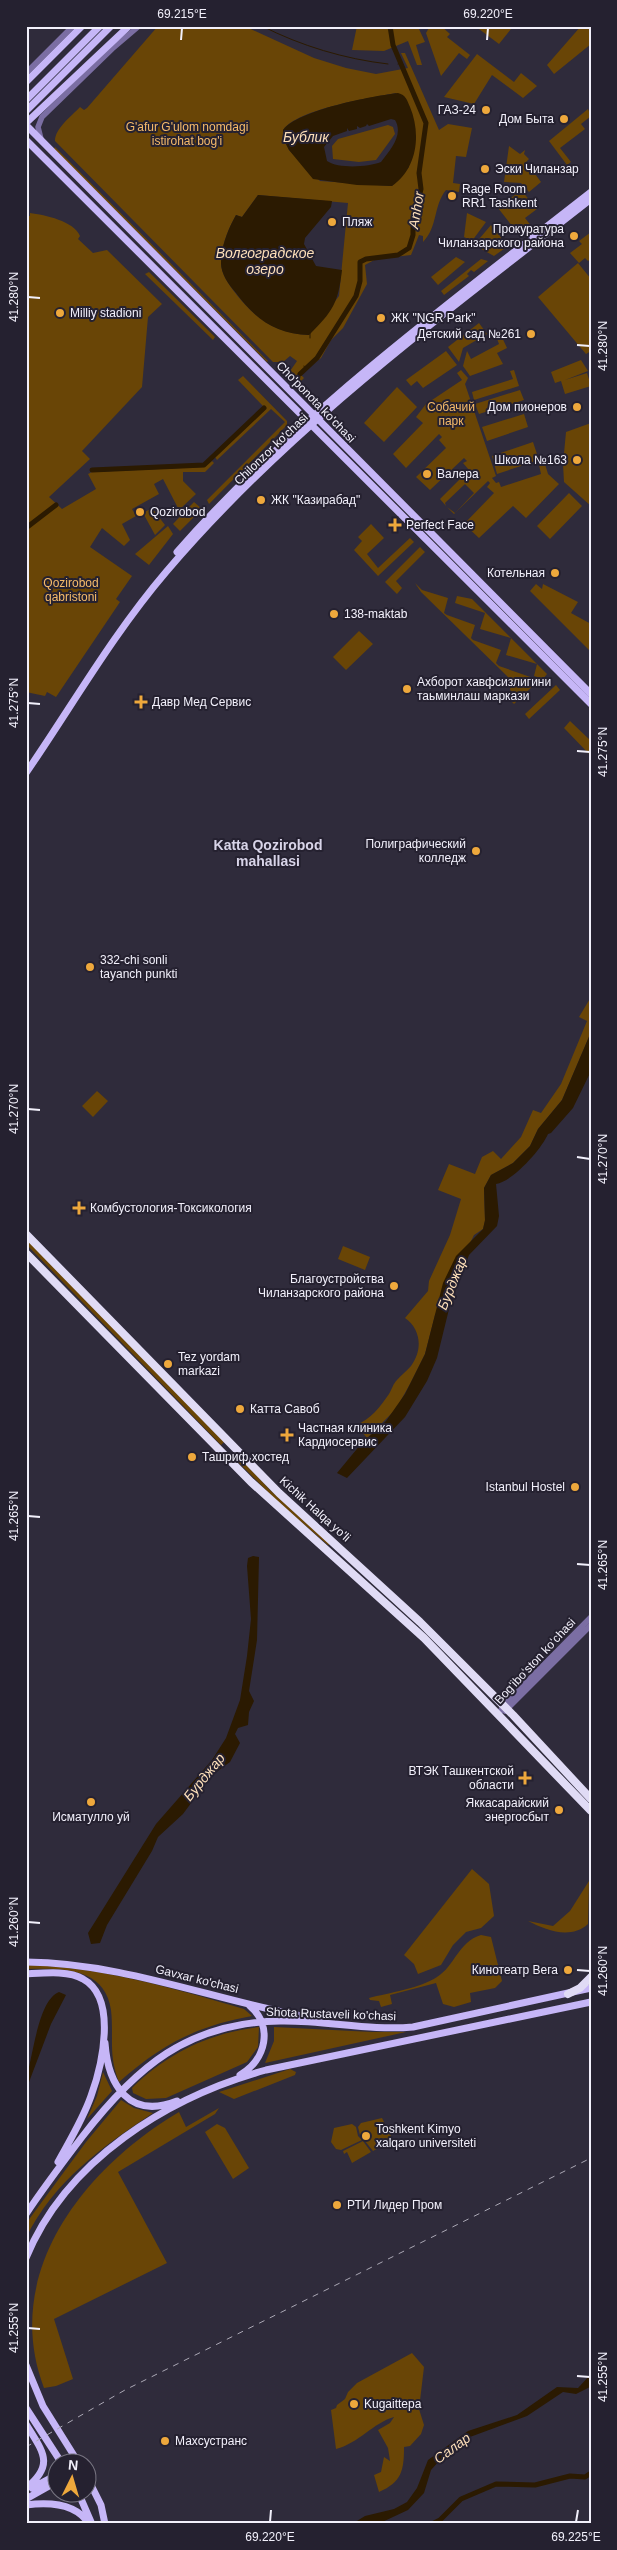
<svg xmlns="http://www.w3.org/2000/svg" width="617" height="2550" font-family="Helvetica,sans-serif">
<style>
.green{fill:#694506;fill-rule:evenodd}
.water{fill:#2b1a01;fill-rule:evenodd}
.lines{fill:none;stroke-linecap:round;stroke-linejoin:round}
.stream{stroke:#2b1a01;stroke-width:1}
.canal{stroke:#2b1a01;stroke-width:5}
.minor{stroke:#7b6ea3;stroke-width:5.5}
.major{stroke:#c6b6f7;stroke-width:7}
.highway{stroke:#e0dbf5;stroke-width:8}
.rail{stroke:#aba8b5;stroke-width:1;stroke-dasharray:6 6;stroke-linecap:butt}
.ticks{fill:none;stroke:#f2f0fb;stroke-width:2}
.poi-dot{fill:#eea83c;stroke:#252130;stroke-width:2}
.labels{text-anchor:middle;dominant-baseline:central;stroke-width:4;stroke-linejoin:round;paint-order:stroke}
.poi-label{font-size:12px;fill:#f2f0fb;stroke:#252130;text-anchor:start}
.park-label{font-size:12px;fill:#f6bb6a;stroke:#252130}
.street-label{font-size:12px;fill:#f2f0fb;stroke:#252130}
.water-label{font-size:14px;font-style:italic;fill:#fddfb9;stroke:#252130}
.neighbourhood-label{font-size:14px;font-weight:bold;fill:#d8d4e8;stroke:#252130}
.neatline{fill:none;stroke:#f2f0fb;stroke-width:2}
.ticks-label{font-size:12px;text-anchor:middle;fill:#f2f0fb}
</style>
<rect width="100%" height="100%" fill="#2f2b3b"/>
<path class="green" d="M 158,26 L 244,26 L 314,58 L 346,68 L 376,74 L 408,68 L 401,53 L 405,53 L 439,130 L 448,124 L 472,128 L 466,157 L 456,156 L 453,183 L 460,184 L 459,192 L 446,190 C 433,206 438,227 423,242 L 423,236 L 419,235 L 411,255 L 376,259 L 365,265 L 367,284 L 343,328 L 331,340 L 321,358 L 300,374 L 304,378 L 297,385 L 288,374 L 297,361 L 290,356 L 283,362 L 273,362 L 55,141 C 55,128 72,116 80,107 L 84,110 L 87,108 ZM 396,93 L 409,167 L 392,186 L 320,181 L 289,150 L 283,138 L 283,130 C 298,109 369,98 396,93 ZM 258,195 L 348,203 L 339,296 L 309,335 C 274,333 254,318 233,290 C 228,283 221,273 221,263 C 221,247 228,229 236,215 L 242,217 Z
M 357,26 L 414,26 L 419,29 L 425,42 L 416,45 L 422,65 L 417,65 L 408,41 L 384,51 L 352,50 Z
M 430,26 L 441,26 L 450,34 L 447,37 L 470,55 L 467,59 L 459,53 L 441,76 L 426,33 Z
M 475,26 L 507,26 L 511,29 L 499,44 Z
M 581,26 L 591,26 L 591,44 L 554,74 L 547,65 Z
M 477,54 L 514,82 L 521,73 L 537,86 L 523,98 L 492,75 L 474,104 L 444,97 Z
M 588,109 L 591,116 L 581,124 L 585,129 L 560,148 L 571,162 L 567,165 L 549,141 Z
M 388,125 L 393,127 L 395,134 L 376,160 L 359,162 L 333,159 L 332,146 L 338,139 Z
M 509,146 L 520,154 L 525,150 L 524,154 L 529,159 L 526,162 L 541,182 L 529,192 L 521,183 L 504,182 Z
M 55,147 L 268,361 L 267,362 L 54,149 Z
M 521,190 L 537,209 L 525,218 L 532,227 L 520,236 L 498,208 Z
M 30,213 C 45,215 74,221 80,236 L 78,239 L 93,253 L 107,250 L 162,304 L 148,317 L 142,387 L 82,451 L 90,459 L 49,497 L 62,509 L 96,489 L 88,474 L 92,472 L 204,467 L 212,461 L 214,463 L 205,472 L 183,472 L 183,481 L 196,494 L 179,510 L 163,479 L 154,484 L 159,494 L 132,509 L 136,516 L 122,524 L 130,540 L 124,546 L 102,528 L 90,547 L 132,576 L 116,599 L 120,602 L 56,697 L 47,692 L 45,696 L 26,692 L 26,216 L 30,216 Z
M 467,213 L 486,222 L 472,241 L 464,237 Z
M 491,225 L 508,246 L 494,256 L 474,245 Z
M 591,232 L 591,259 L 588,261 L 585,258 L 579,263 L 570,253 L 582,244 L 579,241 Z
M 456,257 L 465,262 L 438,285 L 431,277 Z
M 481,259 L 488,261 L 474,272 L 471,270 L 467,274 L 469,276 L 444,295 L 441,291 Z
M 578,263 L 591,279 L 591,351 L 586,354 L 538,297 Z
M 149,272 L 215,337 L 213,340 L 145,274 Z
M 479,323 L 487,334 L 463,348 L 459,362 L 448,347 Z
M 500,333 L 507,348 L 497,353 L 503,364 L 470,376 L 463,366 L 467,351 L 471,359 L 499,344 L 496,336 Z
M 446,351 L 457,365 L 423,388 L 417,381 L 411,386 L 406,380 Z
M 581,360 L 588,371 L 565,380 L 587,373 L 591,386 L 565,394 L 561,381 L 555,383 L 551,372 Z
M 461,370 L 468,378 L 465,384 L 496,476 L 492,478 L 496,483 L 499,482 L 501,487 L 541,474 L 539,465 L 545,464 L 548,474 L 559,484 L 526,518 L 513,506 L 479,538 L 464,524 L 494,493 L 487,487 L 490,483 L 488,481 L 454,514 L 447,507 L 455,513 L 474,493 L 465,484 L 445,503 L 446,506 L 440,499 L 469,470 L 463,463 L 467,461 L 464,458 L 430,490 L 416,477 L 446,448 L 439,440 L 442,437 L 439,434 L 406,468 L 393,454 L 423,423 L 416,417 L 426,404 L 462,380 L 457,373 Z
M 514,370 L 519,386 L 474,400 L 472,392 L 513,379 L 510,371 Z
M 243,376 L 287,421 L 287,425 L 209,504 L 207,500 L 285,422 L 271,409 L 217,460 L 215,457 L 262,412 L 260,409 L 263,406 L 238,380 Z
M 397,387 L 417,407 L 384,442 L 364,423 Z
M 520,390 L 524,400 L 479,414 L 475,404 Z
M 524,414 L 528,427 L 487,441 L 482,427 Z
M 591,423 L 591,506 L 564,482 L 563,464 L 566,432 Z
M 533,442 L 539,460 L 497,474 L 492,456 Z
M 569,493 L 582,506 L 550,539 L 537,526 Z
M 194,502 L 202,509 L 180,531 L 173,524 Z
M 152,508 L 165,525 L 155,535 L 143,513 Z
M 371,524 L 384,538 L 367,554 L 378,568 L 410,538 L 414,542 L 378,576 L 354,550 L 362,541 L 358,537 Z
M 168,526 L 173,534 L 149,565 L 135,554 Z
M 420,547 L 425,552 L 396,581 L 402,588 L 397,594 L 385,582 Z
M 415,583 L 422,590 L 448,598 L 444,613 L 447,615 L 475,625 L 471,638 L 473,640 L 501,650 L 496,663 L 499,666 L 539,680 L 514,704 L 512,702 L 516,695 L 510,690 L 511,682 L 508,677 L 421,592 Z
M 536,584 L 542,589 L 543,584 L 578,602 L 571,613 L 591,624 L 591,652 L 530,591 Z
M 457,596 L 472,599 L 547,674 L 543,679 L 534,676 L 537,664 L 506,655 L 511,638 L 480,629 L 485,613 L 455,603 Z
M 359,631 L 373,644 L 346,670 L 333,657 Z
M 556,685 L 560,690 L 529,719 L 525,714 Z
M 570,721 L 591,741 L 591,756 L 564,728 Z
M 591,997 L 591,1032 L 562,1100 L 538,1129 L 530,1146 L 513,1163 L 491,1175 L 484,1188 L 485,1221 L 483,1229 L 474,1235 L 435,1315 L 425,1354 L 410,1384 L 396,1409 L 367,1438 L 356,1425 C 371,1419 380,1407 389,1394 C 392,1389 393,1384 397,1380 C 401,1375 407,1371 411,1366 C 423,1350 421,1329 405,1318 L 428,1291 L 429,1281 L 450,1235 L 461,1199 L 438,1190 L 449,1164 L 475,1174 L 482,1157 L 493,1151 L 501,1159 L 521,1137 L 533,1110 L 541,1113 L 561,1084 L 587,1021 L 579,1017 Z
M 97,1091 L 108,1101 L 93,1117 L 82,1106 Z
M 27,1240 L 224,1442 L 221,1445 L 26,1244 Z
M 343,1246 L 370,1257 L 365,1270 L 338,1259 Z
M 237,1455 L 270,1490 L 330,1544 L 328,1545 L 278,1502 L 234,1458 Z
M 472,1869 L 489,1884 L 494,1916 L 481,1928 L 466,1932 L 453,1945 L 441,1965 L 418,1974 L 414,1964 L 404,1955 Z
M 589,1881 L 588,1924 C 570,1940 546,1930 528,1921 L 553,1926 L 570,1911 Z
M 481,1935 L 491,1937 L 502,1981 L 495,1988 L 470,1993 L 471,2002 L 454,2007 L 443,2004 L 436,1983 L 390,1995 L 392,2004 L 381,2007 L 379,2001 L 370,2000 L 369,1998 C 388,1993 421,1988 437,1977 C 455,1966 458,1942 481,1935 Z
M 26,1965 C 101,1967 173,1988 244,2009 L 252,2016 C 196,2026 161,2045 119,2082 C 108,2055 114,2037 111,2010 C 105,1966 59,1968 26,1969 Z
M 259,2027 L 258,2047 L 247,2062 L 166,2098 L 146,2099 L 133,2093 L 132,2088 C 168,2053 209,2033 259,2027 Z
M 274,2027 L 372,2032 L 406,2032 L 265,2063 L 274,2041 Z
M 290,2069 L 296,2072 L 295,2075 L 234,2099 L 219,2092 Z
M 103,2072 L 112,2091 L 87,2119 L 97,2096 Z
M 121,2100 L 134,2108 L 153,2113 C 103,2146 53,2182 26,2238 L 26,2225 L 30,2218 L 86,2142 Z
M 219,2108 L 215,2114 L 118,2172 L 167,2263 L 54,2319 L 73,2379 L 56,2386 L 44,2388 C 0,2272 86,2167 179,2112 L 186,2127 Z
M 382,2118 L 393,2140 L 373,2151 L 360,2135 L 358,2127 L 361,2123 Z
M 217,2124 L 225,2128 L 249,2168 L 233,2179 L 205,2132 Z
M 352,2124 L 356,2127 L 358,2136 L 362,2140 L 341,2150 L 336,2149 L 331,2142 L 334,2128 Z
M 363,2141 L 371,2152 L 352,2163 L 347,2152 L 344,2154 L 343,2151 Z
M 412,2353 L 424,2367 L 419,2409 L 424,2425 L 421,2434 L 410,2446 L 404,2447 C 404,2470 402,2482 379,2492 L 374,2475 L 381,2472 L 384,2457 L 390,2461 L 388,2448 L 378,2430 L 390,2423 L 394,2417 C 373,2423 359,2443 336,2449 L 331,2410 L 336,2408 L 337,2405 L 345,2399 L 348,2392 L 357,2383 Z"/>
<path class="water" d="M 398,93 C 406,95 407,100 410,107 C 421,133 418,168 392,186 L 357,185 L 313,179 L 289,150 L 283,138 L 283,130 C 298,110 372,96 398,93 ZM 391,119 L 395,120 C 404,135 390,150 381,162 C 368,167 339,169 327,161 L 324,147 L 333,136 L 347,131 L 347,128 L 349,131 L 357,129 L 357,126 L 360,128 L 366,126 L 367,124 L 369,126 Z
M 258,195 L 332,201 L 331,207 L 305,238 L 304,244 L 316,266 L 342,270 C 338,304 333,311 309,335 C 276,334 255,319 236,293 C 229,285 221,274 221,263 C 221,247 228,229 236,215 L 242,217 Z
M 591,1032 L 591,1071 L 573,1108 L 551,1133 L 548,1134 C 541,1150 513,1181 496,1184 L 499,1216 L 497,1226 L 469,1255 L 450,1305 L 437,1358 L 427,1381 L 405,1417 L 347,1478 L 337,1473 L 361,1444 L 386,1421 L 405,1394 L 425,1354 L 443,1283 L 456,1256 L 483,1229 L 485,1220 L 484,1188 L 491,1175 L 513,1163 L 530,1146 L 538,1129 L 562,1100 Z
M 253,1556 L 259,1557 L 257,1640 L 249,1691 L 254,1701 L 249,1712 L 248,1725 L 238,1728 L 235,1734 L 240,1743 L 230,1762 L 211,1776 L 183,1814 L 158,1837 L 152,1851 L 107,1925 L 100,1943 L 91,1944 L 88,1933 L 156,1824 L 212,1760 L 226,1738 L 240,1700 L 247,1656 L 251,1619 L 247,1566 L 248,1558 Z
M 59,1992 L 66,1995 L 51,2024 L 26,2090 L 26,2079 C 33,2057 38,2000 59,1992 Z
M 591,2374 L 590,2387 L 576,2394 L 563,2392 L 527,2416 L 470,2437 L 440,2460 L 431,2470 L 424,2493 L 408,2510 L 378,2524 L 352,2524 L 365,2516 L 394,2509 L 407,2502 L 417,2488 L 428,2460 L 468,2431 L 517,2415 L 557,2387 L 578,2388 Z"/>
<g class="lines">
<path class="stream" d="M 262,26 C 301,46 345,59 388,64
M 398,64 L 401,63
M 310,338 L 310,333
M 304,366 L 305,369"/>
<path class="canal" d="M 300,374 L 317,358 L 356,296 L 360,281 L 360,262 L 366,259 L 398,255 L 409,248 L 413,235 L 413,219 L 421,189 L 419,173 L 426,123 L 393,45 L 390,26
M 92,470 L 204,465 L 264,408
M 26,528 L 56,505
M 432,2524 L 440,2520 L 461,2499 L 496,2484 L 535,2485 L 570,2476 L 585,2477 L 591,2473"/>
<path class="minor" d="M 26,73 L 73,26
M 41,139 L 38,127 L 42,117 L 112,49 L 139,26
M 505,1711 L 591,1625
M 499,1714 L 503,1706 L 591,1617"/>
<path class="major" d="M 26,82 L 82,26
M 26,100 L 100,26
M 26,111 L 111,26
M 26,123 L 129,26
M 26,125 L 591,694
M 26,140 L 591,704
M 177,552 C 298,414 447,305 591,192
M 26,773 C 72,706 113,634 166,572 C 288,428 443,315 591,199
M 26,1962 C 125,1963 216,2001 312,2018
M 26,1974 C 43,1973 69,1970 83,1979 C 118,1998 102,2066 91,2096 C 83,2119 70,2140 58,2162
M 105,2043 C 108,2085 129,2120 177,2101
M 240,2075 C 266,2060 274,2026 249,2005
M 26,2214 C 44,2187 63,2162 82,2137 C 136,2067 187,2023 280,2021 C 325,2020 369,2031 413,2027 L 591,1988
M 26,2258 C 66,2160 168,2097 266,2070 L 591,2002
M 26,2365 L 43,2406 L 78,2462
M 26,2408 L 61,2462
M 26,2424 C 42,2451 56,2464 26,2488
M 88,2479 L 101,2505 L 105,2524
M 32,2488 L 58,2474
M 78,2492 L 91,2522
M 26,2499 L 58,2481
M 26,2505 C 49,2502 76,2503 89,2524"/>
<path class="highway" d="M 26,1234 L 279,1493 L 420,1622 L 513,1715 L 591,1799
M 26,1253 L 251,1482 L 424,1638 L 591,1811
M 568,1994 L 580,1988 L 591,1977"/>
<path class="rail" d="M 26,2447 L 125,2390 L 591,2158"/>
</g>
<path class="ticks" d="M 181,40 L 182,28M 487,40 L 488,28M 28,297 L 40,298M 577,345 L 590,346M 28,703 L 40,704M 577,751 L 590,752M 28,1109 L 40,1110M 577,1157 L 590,1159M 28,1516 L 40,1517M 577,1564 L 590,1565M 28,1922 L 40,1923M 577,1970 L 590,1971M 28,2328 L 40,2329M 577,2376 L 590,2377M 270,2522 L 271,2510M 576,2522 L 578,2510"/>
<g class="poi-dot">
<circle cx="486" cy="110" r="5"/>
<circle cx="564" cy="119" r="5"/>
<circle cx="485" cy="169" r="5"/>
<circle cx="452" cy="196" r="5"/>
<circle cx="332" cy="222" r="5"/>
<circle cx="574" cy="236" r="5"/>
<circle cx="60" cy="313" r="5"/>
<circle cx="381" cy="318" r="5"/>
<circle cx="531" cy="334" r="5"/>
<circle cx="577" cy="407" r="5"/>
<circle cx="577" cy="460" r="5"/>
<circle cx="427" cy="474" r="5"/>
<circle cx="261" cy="500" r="5"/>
<circle cx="140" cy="512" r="5"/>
<path d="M392.5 517.5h5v5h5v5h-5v5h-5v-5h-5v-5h5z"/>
<circle cx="555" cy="573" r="5"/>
<circle cx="334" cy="614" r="5"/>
<circle cx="407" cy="689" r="5"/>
<path d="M138.5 694.5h5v5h5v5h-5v5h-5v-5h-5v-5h5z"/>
<circle cx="476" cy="851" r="5"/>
<circle cx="90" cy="967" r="5"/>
<path d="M76.5 1200.5h5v5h5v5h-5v5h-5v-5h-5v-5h5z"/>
<circle cx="394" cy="1286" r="5"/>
<circle cx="168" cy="1364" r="5"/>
<circle cx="240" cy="1409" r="5"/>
<path d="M284.5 1427.5h5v5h5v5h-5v5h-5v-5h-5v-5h5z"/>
<circle cx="192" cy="1457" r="5"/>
<circle cx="575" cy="1487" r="5"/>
<path d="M522.5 1770.5h5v5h5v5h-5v5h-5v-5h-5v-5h5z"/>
<circle cx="91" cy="1802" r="5"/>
<circle cx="559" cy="1810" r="5"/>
<circle cx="568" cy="1970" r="5"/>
<circle cx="366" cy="2136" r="5"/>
<circle cx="337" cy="2205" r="5"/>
<circle cx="354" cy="2404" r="5"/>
<circle cx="165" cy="2441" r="5"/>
</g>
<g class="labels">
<g class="poi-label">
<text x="476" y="110" text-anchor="end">ГАЗ-24</text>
<text x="554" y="119" text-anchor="end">Дом Быта</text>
<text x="495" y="169">Эски Чиланзар</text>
<text x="462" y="189">Rage Room<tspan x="462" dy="14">RR1 Tashkent</tspan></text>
<text x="342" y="222">Пляж</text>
<text x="564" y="229" text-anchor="end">Прокуратура<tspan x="564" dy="14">Чиланзарского района</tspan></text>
<text x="70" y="313">Milliy stadioni</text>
<text x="391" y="318">ЖК "NGR Park"</text>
<text x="521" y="334" text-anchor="end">Детский сад №261</text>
<text x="567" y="407" text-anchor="end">Дом пионеров</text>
<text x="567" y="460" text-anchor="end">Школа №163</text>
<text x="437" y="474">Валера</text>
<text x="271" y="500">ЖК "Казирабад"</text>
<text x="150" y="512">Qozirobod</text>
<text x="406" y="525">Perfect Face</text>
<text x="545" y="573" text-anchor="end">Котельная</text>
<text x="344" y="614">138-maktab</text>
<text x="417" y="682">Ахборот хавфсизлигини<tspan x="417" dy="14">таьминлаш маркази</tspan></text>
<text x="152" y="702">Давр Мед Сервис</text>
<text x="466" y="844" text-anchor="end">Полиграфический<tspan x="466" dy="14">колледж</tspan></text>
<text x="100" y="960">332-chi sonli<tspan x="100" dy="14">tayanch punkti</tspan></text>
<text x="90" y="1208">Комбустология-Токсикология</text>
<text x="384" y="1279" text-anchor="end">Благоустройства<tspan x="384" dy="14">Чиланзарского района</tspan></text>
<text x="178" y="1357">Tez yordam<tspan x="178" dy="14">markazi</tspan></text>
<text x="250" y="1409">Катта Савоб</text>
<text x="298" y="1428">Частная клиника<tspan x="298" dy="14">Кардиосервис</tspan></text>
<text x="202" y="1457">Ташриф хостед</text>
<text x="565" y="1487" text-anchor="end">Istanbul Hostel</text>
<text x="514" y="1771" text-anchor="end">ВТЭК Ташкентской<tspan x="514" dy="14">области</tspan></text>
<text x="549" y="1803" text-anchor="end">Яккасарайский<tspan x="549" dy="14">энергосбыт</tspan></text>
<text x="91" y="1817" text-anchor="middle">Исматулло уй</text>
<text x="558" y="1970" text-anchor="end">Кинотеатр Вега</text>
<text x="376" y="2129">Toshkent Kimyo<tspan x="376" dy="14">xalqaro universiteti</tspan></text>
<text x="347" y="2205">РТИ Лидер Пром</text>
<text x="364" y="2404">Kugaittepa</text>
<text x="175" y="2441">Махсустранс</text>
</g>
<g class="park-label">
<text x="187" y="127">G'afur G'ulom nomdagi<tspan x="187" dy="14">istirohat bog'i</tspan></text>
<text x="451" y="407">Собачий<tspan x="451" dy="14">парк</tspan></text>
<text x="71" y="583">Qozirobod<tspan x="71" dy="14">qabristoni</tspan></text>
</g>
<g class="street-label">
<text transform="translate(316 402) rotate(46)">Cho'ponota ko'chasi</text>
<text transform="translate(271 449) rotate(-44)">Chilonzor ko'chasi</text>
<text transform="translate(315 1509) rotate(42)">Kichik Halqa yo'li</text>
<text transform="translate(535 1661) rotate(-47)">Bogʻiboʻston koʻchasi</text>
<text transform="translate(197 1979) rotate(14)">Gavxar ko'chasi</text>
<text transform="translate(331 2014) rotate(2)">Shota Rustaveli ko'chasi</text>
</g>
<g class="water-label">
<text x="306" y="137">Бублик</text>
<text transform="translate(416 210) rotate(-81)">Anhor</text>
<text x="265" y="253">Волгоградское<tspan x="265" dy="16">озеро</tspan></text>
<text transform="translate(452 1283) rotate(-68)">Бурджар</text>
<text transform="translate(204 1777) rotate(-51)">Бурджар</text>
<text transform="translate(452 2448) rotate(-36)">Салар</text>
</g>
<g class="neighbourhood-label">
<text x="268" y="845">Katta Qozirobod<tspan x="268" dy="16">mahallasi</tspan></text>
</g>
</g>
<rect width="617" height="2550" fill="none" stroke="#252130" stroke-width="55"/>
<g transform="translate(72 2478) rotate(5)"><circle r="24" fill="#252130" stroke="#777481"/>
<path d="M0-4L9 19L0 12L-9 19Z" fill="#eea83c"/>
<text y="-8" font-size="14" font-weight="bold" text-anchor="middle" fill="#f2f0fb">N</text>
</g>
<rect x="28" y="28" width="562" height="2494" class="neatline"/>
<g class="ticks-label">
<text x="182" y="18">69.215°E</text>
<text x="488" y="18">69.220°E</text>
<text transform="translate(14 297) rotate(-90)" y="4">41.280°N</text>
<text transform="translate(603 346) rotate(-90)" y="4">41.280°N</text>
<text transform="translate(14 703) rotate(-90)" y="4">41.275°N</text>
<text transform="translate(603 752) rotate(-90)" y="4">41.275°N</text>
<text transform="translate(14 1109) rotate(-90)" y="4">41.270°N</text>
<text transform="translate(603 1159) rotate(-90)" y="4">41.270°N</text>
<text transform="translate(14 1516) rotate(-90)" y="4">41.265°N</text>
<text transform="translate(603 1565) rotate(-90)" y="4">41.265°N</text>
<text transform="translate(14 1922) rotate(-90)" y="4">41.260°N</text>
<text transform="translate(603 1971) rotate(-90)" y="4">41.260°N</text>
<text transform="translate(14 2328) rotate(-90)" y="4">41.255°N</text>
<text transform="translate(603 2377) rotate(-90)" y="4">41.255°N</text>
<text x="270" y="2541">69.220°E</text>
<text x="576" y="2541">69.225°E</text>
</g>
</svg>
